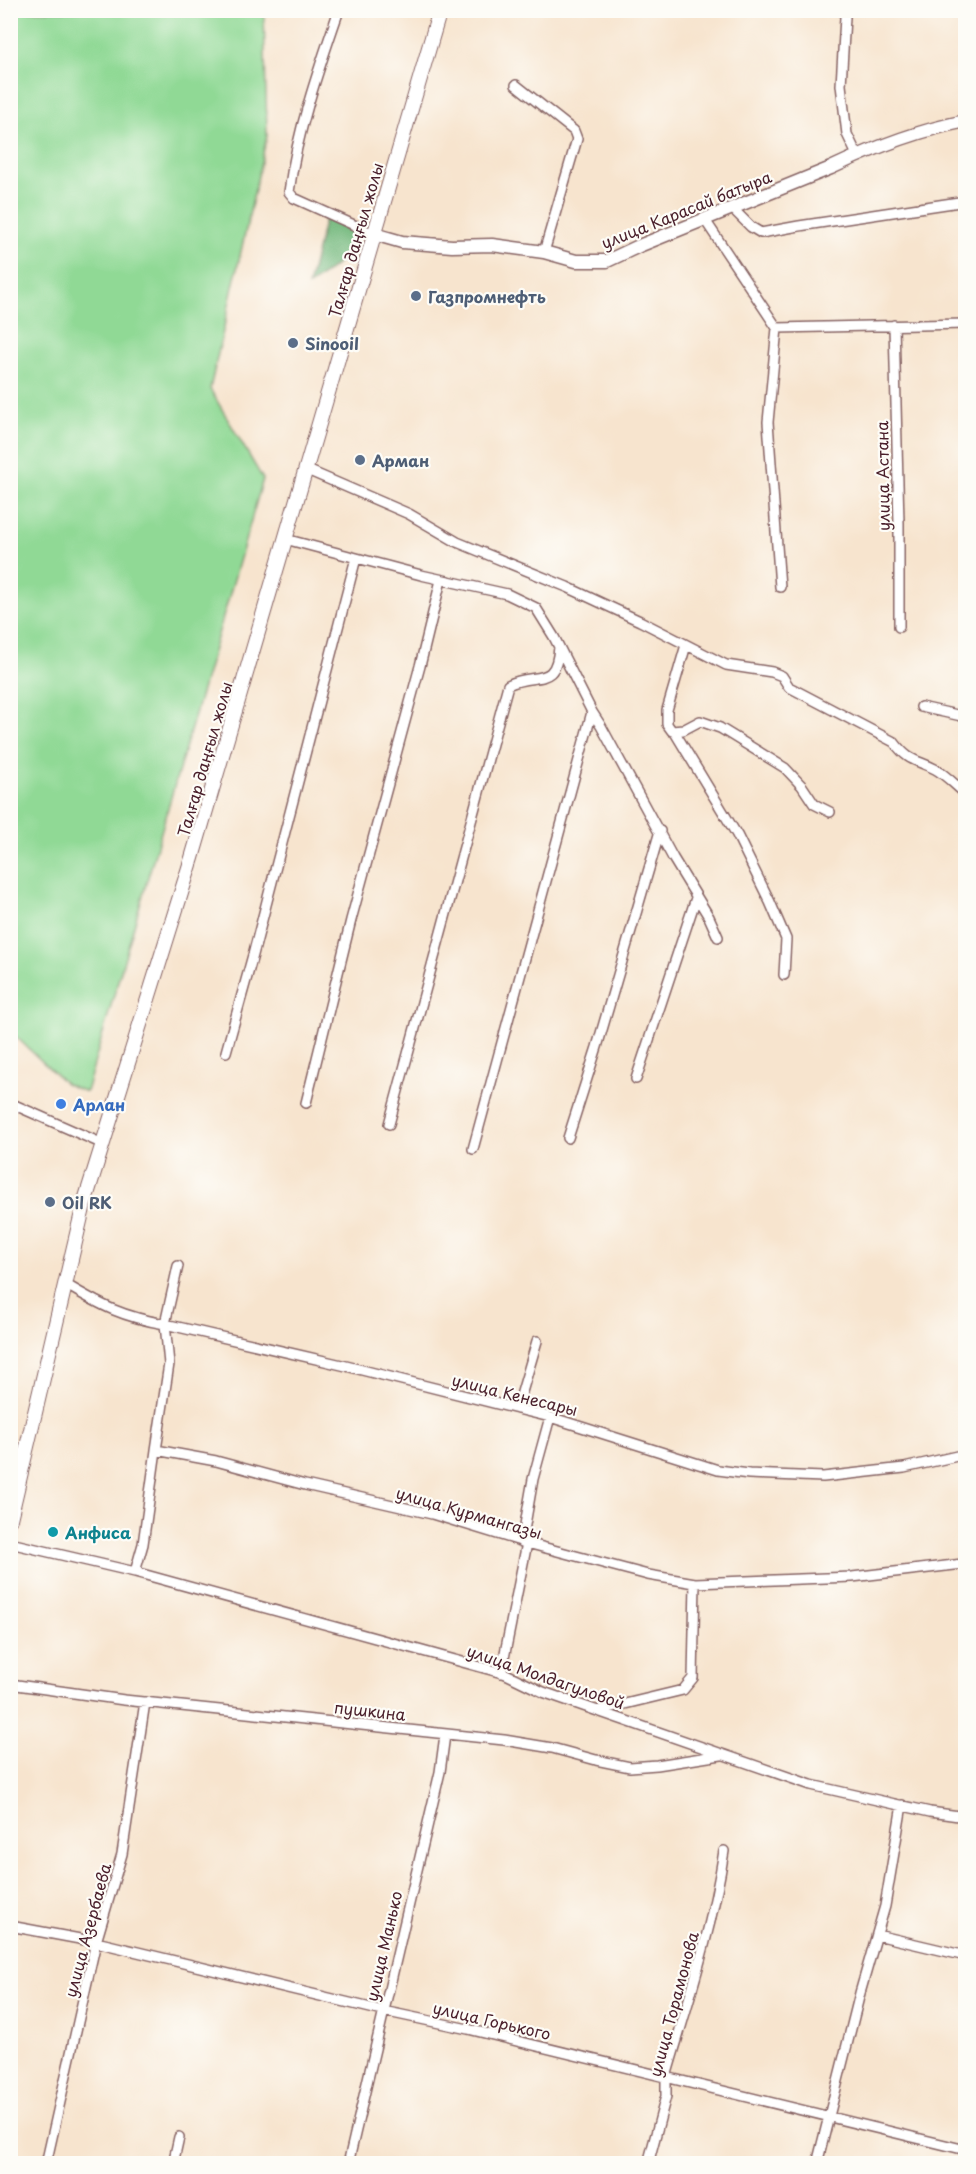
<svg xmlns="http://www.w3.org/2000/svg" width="976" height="2174" font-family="'Playpen Sans',sans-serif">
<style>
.green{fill:#90d995;stroke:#6d7c60;stroke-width:1.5}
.forest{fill:#74b97e;stroke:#5f6c54;stroke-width:1.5}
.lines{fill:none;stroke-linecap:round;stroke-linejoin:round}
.street-casing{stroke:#876464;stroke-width:12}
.secondary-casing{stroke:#876464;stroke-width:15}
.primary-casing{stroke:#876464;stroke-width:16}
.street{stroke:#fff;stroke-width:9}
.secondary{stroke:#fff;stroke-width:12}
.primary{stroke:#fff;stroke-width:14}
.service-dot{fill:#5c6f8a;stroke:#fdfcf7;stroke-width:2}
.shop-dot{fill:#3f7fe0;stroke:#fdfcf7;stroke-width:2}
.culture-dot{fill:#0f9aa8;stroke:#fdfcf7;stroke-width:2}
.labels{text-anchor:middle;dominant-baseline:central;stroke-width:4.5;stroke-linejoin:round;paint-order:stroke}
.street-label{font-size:16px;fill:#4a1f2b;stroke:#fdfcf7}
.service-label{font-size:16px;font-weight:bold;fill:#4e5e75;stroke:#fdfcf7;text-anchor:start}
.shop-label{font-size:16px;font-weight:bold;fill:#366cbe;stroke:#fdfcf7;text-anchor:start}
.culture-label{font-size:16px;font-weight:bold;fill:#0d838f;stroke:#fdfcf7;text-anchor:start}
</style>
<rect width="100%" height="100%" fill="#fdfcf7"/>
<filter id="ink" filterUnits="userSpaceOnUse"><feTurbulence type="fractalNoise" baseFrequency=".0167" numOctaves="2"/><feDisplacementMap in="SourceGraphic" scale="12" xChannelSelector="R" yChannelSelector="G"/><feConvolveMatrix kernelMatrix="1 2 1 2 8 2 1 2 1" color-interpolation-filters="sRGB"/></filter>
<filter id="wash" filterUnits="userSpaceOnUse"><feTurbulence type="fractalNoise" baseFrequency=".008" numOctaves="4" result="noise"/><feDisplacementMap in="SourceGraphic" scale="24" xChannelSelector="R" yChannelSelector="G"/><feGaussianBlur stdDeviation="1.35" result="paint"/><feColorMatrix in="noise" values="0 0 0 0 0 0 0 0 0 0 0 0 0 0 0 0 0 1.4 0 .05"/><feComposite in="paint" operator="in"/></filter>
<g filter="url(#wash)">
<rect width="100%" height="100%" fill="#f7e4ce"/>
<path class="green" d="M 10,11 L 264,11 L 267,136 L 210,389 L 263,479 L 86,1092 L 66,1084 L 11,1032 L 10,459 L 15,456 L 10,455 Z"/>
<path class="forest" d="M 325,218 L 360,233 C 349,259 330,270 308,286 Z"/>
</g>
<g filter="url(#ink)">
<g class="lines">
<defs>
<path id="street" d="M 339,10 C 319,68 297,131 289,192 L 294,198 L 374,234
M 845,17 L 841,85 L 847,134 L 857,155
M 516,85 L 574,131 L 577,139 L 544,252
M 732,208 L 751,227 L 761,233 L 799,226 L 966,201
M 705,220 L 777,328 L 966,324
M 894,325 L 899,523 L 899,627
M 777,328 L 768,422 L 780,587
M 305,469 L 409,514 L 457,542 L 567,587 L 640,621 L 726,665 L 772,672 L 782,676 L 789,687 L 894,742 C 909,762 915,759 935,769 C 945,774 956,786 966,794
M 285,539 L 421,575 L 507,594 L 536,608 L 554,637 L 592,712 L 601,726 L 673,858 L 709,917 L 718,937
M 686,645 L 667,710 L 667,724 L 672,731 L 683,730 L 700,721 L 720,728 L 785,768 L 802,786 L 814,804 L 830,812
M 921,707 L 966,717
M 674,731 L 737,835 L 770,902 L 786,939 L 784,975
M 226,1052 L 253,955 L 356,558
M 636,1079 L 696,898
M 10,1103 L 103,1144
M 306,1103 L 351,920 L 420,666 L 441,580
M 389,1124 L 508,685 C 535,671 556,690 559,647
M 568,1138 L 597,1047 L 660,831
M 473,1149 L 592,712
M 178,1266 L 165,1324 L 169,1364 L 156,1450 L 216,1461 L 305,1485 L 432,1514 L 527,1543 L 648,1575 L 695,1583 L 852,1577 L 963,1564
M 65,1284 C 102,1306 123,1317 165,1324 L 342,1365 L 550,1417 L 718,1470 L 749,1474 L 823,1477 L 904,1468 L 966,1454
M 517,1409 L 537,1341
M 522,1542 L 533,1479 L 550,1417
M 10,1543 L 135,1572 L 506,1674 L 543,1692 L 811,1785 L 930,1812 L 966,1817
M 135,1572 L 143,1544 L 156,1450
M 501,1673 L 527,1543
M 10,1684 L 124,1700 L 504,1740 L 552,1748 L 596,1760 L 630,1767 L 657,1765 L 721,1755
M 600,1710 L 683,1690 L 693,1678 L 695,1583
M 10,1926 L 96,1942 L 383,2011 L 468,2029 L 966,2150
M 877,1935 L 966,1956
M 46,2164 L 96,1942 L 122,1854 L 145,1702
M 173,2164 L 179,2137
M 348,2164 L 440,1772 L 445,1735
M 648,2164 L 666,2096 L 666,2077 C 688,2002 712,1929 724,1851
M 817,2164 L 860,1993 L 885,1906 L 902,1805"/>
<path id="secondary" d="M 374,234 L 402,242 L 452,246 L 492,245 L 544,252 L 576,261 L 607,261 L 639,246 L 831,168 C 873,148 920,130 966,121"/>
<path id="primary" d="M 10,1519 L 84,1204 L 192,858 L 440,10"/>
</defs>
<use href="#street" class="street-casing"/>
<use href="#secondary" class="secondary-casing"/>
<use href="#primary" class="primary-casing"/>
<use href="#street" class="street"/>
<use href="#secondary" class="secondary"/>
<use href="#primary" class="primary"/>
</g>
</g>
<g class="service-dot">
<circle cx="416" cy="296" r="6"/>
<circle cx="293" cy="343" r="6"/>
<circle cx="360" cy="460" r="6"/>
<circle cx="50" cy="1202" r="6"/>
</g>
<circle class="shop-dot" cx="61" cy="1104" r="6"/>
<circle class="culture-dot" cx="53" cy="1532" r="6"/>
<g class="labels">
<g class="street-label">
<text transform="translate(686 209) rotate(-22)">улица Карасай батыра</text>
<text transform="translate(355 240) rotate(-74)">Талғар даңғыл жолы</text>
<text transform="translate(882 476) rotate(-91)">улица Астана</text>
<text transform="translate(204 759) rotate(-74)">Талғар даңғыл жолы</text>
<text transform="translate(515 1394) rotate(14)">улица Кенесары</text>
<text transform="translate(469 1512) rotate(16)">улица Курмангазы</text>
<text transform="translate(546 1676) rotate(19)">улица Молдагуловой</text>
<text transform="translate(370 1710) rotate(6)">пушкина</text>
<text transform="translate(87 1930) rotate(-75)">улица Азербаева</text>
<text transform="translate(383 1946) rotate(-77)">улица Манько</text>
<text transform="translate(673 2004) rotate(-75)">улица Торамонова</text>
<text transform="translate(492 2020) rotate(13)">улица Горького</text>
</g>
<g class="service-label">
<text x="428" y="296">Газпромнефть</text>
<text x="305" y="343">Sinooil</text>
<text x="372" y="460">Арман</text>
<text x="62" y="1202">Oil RK</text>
</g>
<g class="shop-label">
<text x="73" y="1104">Арлан</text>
</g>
<g class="culture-label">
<text x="65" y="1532">Анфиса</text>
</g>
</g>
<rect width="976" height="2174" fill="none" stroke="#fdfcf7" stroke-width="36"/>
</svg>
